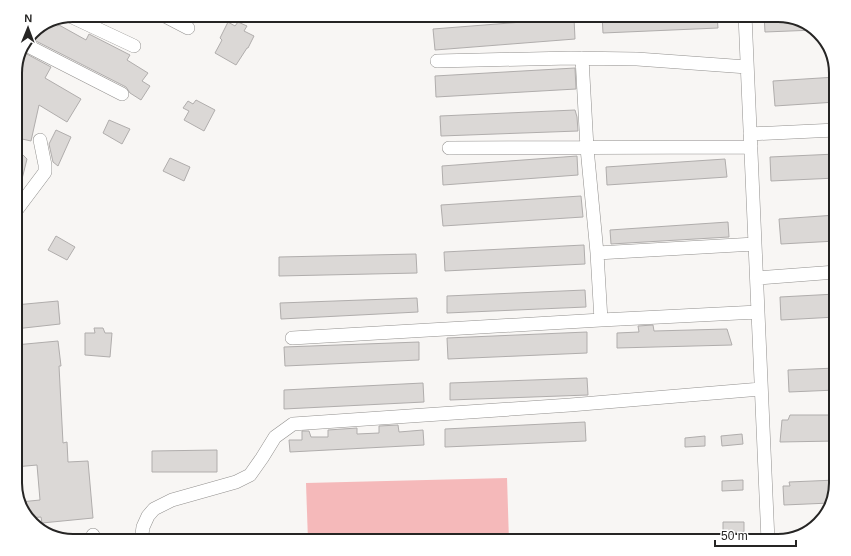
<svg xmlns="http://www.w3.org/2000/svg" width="851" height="556" font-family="Helvetica,sans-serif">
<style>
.green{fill:#f5b9ba}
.building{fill:#dbd8d6;stroke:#b0adac}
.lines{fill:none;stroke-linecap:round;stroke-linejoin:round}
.minor-casing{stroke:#92908e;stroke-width:14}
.minor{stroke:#fff;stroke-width:13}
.rim{fill:none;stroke:#262524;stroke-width:2}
</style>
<rect width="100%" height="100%" fill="#f8f6f4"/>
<path class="green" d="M 507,478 L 509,541 L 308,541 L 306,483 Z"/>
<path class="building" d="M 602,15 L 717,15 L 718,28 L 603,33 Z
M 764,15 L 778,15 L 810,25 L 815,30 L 765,32 Z
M 574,18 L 575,39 L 435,50 L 433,29 Z
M 228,22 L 235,26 L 238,22 L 247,26 L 244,31 L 254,36 L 248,48 L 247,48 L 236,65 L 215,53 L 222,40 L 220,38 Z
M 52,24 L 58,26 L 59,25 L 86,40 L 89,34 L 130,55 L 127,60 L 148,73 L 142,81 L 150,86 L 141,100 L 130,93 L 126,87 L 30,38 L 32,32 Z
M 23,52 L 51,67 L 45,78 L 81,99 L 67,122 L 39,105 L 31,141 L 22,139 L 15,134 L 15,70 Z
M 575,68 L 576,89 L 436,97 L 435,76 Z
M 836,77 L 836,102 L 775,106 L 773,81 Z
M 196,100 L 215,110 L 204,131 L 184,120 L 189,111 L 183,108 L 188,101 L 193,104 Z
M 575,110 L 577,117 L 578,131 L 441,136 L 440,116 Z
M 109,120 L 130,129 L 122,144 L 103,133 Z
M 56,130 L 71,137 L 58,166 L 53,162 L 49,144 Z
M 15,147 L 27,159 L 18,195 L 15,195 Z
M 836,154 L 836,178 L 771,181 L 770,157 Z
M 577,156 L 578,175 L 443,185 L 442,166 Z
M 170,158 L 190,167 L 184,181 L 163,171 Z
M 725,159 L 727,177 L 607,185 L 606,167 Z
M 581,196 L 583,217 L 443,226 L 441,205 Z
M 836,215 L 836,241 L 781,244 L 779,219 Z
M 728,222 L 729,237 L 611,244 L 610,230 Z
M 56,236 L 75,247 L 67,260 L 48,250 Z
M 584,245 L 585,264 L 445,271 L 444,252 Z
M 416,254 L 417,273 L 279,276 L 279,257 Z
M 585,290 L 586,307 L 447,313 L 447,296 Z
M 836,294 L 836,317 L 781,320 L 780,297 Z
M 417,298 L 418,312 L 281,319 L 280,303 Z
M 58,301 L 60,324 L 15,329 L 15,305 Z
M 653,325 L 654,331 L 727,329 L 732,345 L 617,348 L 617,333 L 639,332 L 638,326 Z
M 94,328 L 103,328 L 105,333 L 112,333 L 110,357 L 85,355 L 85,333 L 95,333 Z
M 587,332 L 587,353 L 448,359 L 447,338 Z
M 58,341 L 61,366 L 59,366 L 63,443 L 67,442 L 68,462 L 88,461 L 93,518 L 42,523 L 41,517 L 29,518 L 23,512 L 20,502 L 40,500 L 37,465 L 15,467 L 15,408 L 19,408 L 15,345 Z
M 419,342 L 419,360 L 285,366 L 284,347 Z
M 836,368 L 836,390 L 789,392 L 788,370 Z
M 587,378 L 588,395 L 450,400 L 450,383 Z
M 423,383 L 424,402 L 284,409 L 284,390 Z
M 790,415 L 836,415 L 836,441 L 780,442 L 782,420 L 788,420 Z
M 585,422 L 586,441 L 445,447 L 445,429 Z
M 398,425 L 399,432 L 423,430 L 424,445 L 290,452 L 289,440 L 302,440 L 302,431 L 309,431 L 311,437 L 328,437 L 328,430 L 357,428 L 357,434 L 379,433 L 379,426 Z
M 742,434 L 743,444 L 722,446 L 721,436 Z
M 705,436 L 705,446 L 685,447 L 685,438 Z
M 217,450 L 217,472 L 152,472 L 152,451 Z
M 743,480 L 743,490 L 722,491 L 722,481 Z
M 836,480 L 830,503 L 784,505 L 783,486 L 790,486 L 789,482 Z
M 723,522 L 744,522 L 744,532 L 723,533 Z"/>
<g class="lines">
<defs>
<path id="minor" d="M 163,15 L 188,28
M 745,15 L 768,541
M 70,16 L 134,46
M 26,45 L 122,94
M 582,58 L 587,148 L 597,253
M 437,61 L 571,58 L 637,59 L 747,67
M 750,134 L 836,130
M 449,148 L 751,147
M 15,212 L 45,172 L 45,165 L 40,140
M 757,278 L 836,272
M 601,320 L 597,253 L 755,244
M 292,338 L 601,320 L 758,312
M 93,535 L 93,541
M 141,541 L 143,527 L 148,516 L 154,509 L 172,500 L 236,482 L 250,475 L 262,458 L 275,437 L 293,424 L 570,405 L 761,389"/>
</defs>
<use href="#minor" class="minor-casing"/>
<use href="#minor" class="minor"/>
</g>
<path d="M0 0H851V556H0ZM73 22H778A51 51 0 0 1 829 73V483A51 51 0 0 1 778 534H73A51 51 0 0 1 22 483V73A51 51 0 0 1 73 22Z" fill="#fff" fill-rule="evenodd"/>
<path class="rim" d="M73 22H778A51 51 0 0 1 829 73V483A51 51 0 0 1 778 534H73A51 51 0 0 1 22 483V73A51 51 0 0 1 73 22Z"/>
<g transform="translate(28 28) rotate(1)" stroke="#ffffff" stroke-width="3" paint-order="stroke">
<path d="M0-3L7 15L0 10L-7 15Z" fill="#262524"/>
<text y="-6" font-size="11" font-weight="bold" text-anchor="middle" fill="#262524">N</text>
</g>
<path d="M715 540v6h81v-6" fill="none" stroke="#262524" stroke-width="2"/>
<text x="721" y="540" font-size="12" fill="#262524" stroke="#ffffff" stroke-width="3" paint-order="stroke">50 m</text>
</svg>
